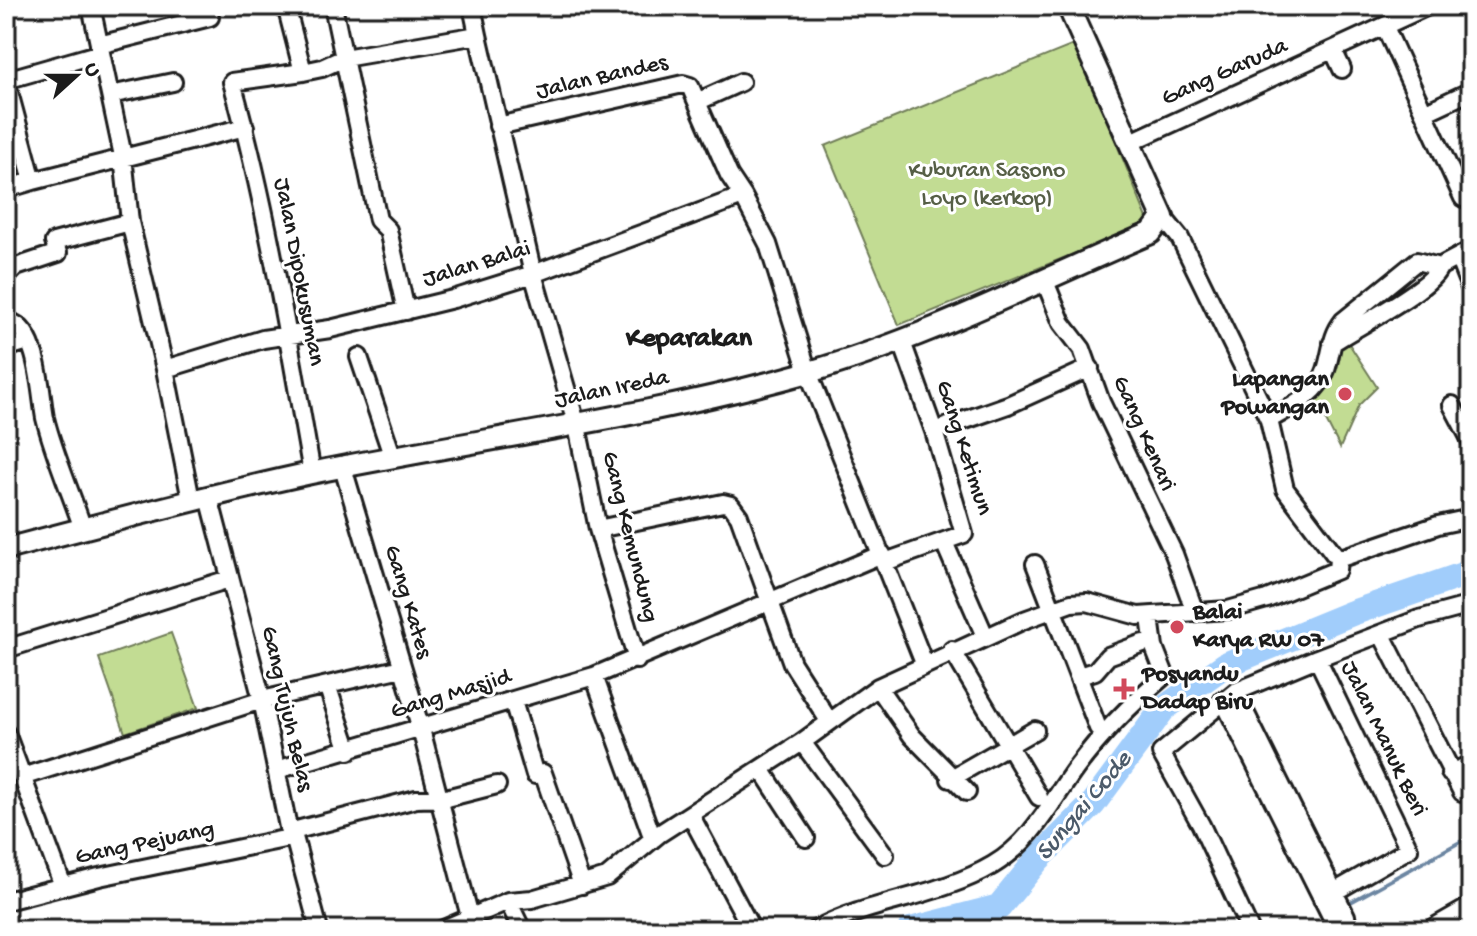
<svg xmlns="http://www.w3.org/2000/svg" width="1477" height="936" font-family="'Gochi Hand',sans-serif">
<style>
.green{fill:#c2dc93;stroke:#6f7c58;stroke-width:2}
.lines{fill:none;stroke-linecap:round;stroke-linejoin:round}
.stream{stroke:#6c86a2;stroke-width:4}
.river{stroke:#a1cdfb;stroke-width:26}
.minor-casing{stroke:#1c1c1c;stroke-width:22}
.tertiary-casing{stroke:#1c1c1c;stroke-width:26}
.minor{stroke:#fff;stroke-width:16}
.tertiary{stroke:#fff;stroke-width:20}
.poi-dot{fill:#d1495b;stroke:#fff;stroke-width:3}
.labels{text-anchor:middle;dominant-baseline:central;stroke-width:6;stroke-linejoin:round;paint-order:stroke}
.street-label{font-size:24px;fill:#1c1c1c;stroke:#fff}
.park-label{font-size:24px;fill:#565f46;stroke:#fff}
.poi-label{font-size:24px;font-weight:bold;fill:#1c1c1c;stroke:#fff;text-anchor:start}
.water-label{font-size:26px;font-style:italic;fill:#4b5a6a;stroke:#fff}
.quarter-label{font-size:28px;font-weight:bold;fill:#1c1c1c;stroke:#fff}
</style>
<rect width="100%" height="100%" fill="#fff"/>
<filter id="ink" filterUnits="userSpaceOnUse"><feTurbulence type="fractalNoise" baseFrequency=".0125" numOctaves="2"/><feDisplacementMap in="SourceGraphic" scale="16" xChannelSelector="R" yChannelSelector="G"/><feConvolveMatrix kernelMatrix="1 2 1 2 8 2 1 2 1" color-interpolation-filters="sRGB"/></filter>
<g filter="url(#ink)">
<path class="green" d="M 1076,44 L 1149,223 L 899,325 L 825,146 Z
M 1344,336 L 1377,387 L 1359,405 L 1340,448 L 1316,401 Z
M 171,633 L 198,708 L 125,733 L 99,658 Z"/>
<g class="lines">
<path class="stream" d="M 1347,904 L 1471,836"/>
<path class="river" d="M 910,930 L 999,907 L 1038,859 L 1093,804 L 1163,709 L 1225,665 L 1352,613 L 1471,572"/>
<defs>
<path id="minor" d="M 91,6 L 123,156 L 130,222 L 165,369
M 286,6 L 303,72
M 333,6 L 378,220 L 388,230 L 406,311
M 472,6 L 478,35
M 1385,27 L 1463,198
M 99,45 L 210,17
M 1333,50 L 1342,69
M 6,80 L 101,53
M 6,81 L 33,181 L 245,127
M 110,95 L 173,82
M 699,101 L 741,82
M 1426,112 L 1471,91
M 498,126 L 683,84 L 690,86 L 729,175 L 743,196
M 1129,143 L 1428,6
M 6,189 L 33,181
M 1458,257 L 1471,290
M 6,277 L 16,267 L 58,253 L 54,242 L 130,222
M 1044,279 L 1062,323 L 1082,349 L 1101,402 L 1174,554 L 1195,612
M 6,321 C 39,325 40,393 45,418 C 54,455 71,492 83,529
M 1332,343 C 1352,329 1435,287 1439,267 L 1471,250
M 6,348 L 28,341
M 359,357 L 393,458
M 1452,405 L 1471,441
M 1269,420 C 1290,407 1318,395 1326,370 C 1332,352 1331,336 1343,321 L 1417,261 L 1439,267
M 934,431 L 1008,405 L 1090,368
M 343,468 L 421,729 L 470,917
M 312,473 C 289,343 268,210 232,82 L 303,72 L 322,68 L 344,58 L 478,35 L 533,274 L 577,426 L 598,529 L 637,660
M 209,497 L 262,700 L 289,832 L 294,837 L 319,930
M 191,500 L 165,369 L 263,339 L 330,329 L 453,299 L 533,274 L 743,196 L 768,244 L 808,372 L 924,663
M 598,529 L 723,503 L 731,505 L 739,516 L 792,663 L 829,721
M 944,542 L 985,636
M 1338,559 L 1438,525 L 1471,518
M 885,562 L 964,534 L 934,431 L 902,342
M 1035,564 L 1098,728
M 1382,635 L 1462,792 L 1471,790
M 6,649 L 229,579
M 952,650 L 1039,797
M 1317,658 L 1419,619 L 1471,605
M 594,676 L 653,839
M 1079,676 L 1095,671 L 1108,656 L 1143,643
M 878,687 L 912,736 L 967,792
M 328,688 L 349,751
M 1235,692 L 1346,916 L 1348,930
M 1223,700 L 1335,924 L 1346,930
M 513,701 L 535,775 L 543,773 L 582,885
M 6,733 L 63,886
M 802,742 L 885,855
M 761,769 L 806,838
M 277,770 L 594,676 L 882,554
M 1450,773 L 1471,764
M 22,777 L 262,700 L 402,668
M 950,779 L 1035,730
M 691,816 L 752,930
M 289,832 L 416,799 L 446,798 L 497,785
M 6,901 L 99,877 L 294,837
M 508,901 L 522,930
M 441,930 L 508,901 L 532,899 L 607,877 L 659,834 L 802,742 L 878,687 L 1024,620 L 1071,603 L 1087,602 L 1138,616 L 1228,610 L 1267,599 L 1337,570 L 1338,559 L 1285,489 L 1269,420 L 1180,238 L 1163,217
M 815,930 C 871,900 939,897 993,865 C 1032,842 1051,802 1076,768 C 1102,733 1132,703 1165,675 L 1154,647 L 1150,617
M 1250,930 L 1201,825 L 1161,753 L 1235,692 L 1317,658 L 1409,849 L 1322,899
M 1429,930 L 1471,906"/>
<path id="tertiary" d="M 6,549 C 107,522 209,495 311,473 C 477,439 646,418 809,372 C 927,338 1038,281 1151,233 L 1163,217 L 1068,6"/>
</defs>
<use href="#minor" class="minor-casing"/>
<use href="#tertiary" class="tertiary-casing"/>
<use href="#minor" class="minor"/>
<use href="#tertiary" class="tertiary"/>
</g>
</g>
<g class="poi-dot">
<circle cx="1345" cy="394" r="8"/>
<circle cx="1177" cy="627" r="8"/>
<path d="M1120 677h8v8h8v8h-8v8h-8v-8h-8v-8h8z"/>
</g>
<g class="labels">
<g class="street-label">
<text transform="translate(1225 73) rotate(-24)">Gang Garuda</text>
<text transform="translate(602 78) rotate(-13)">Jalan Bandes</text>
<text transform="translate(477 265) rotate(-17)">Jalan Balai</text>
<text transform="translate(298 272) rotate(79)">Jalan Dipokusuman</text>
<text transform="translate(612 390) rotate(-12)">Jalan Ireda</text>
<text transform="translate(1143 434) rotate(66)">Gang Kenari</text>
<text transform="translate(963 448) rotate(72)">Gang Ketimun</text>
<text transform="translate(629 537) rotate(76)">Gang Kemundung</text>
<text transform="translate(407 602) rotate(73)">Gang Kates</text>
<text transform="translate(451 695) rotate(-17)">Gang Masjid</text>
<text transform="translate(286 709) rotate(77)">Gang Tujuh Belas</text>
<text transform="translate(1383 739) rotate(64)">Jalan Manuk Beri</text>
<text transform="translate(145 844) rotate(-12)">Gang Pejuang</text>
</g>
<g class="park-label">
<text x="987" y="171">Kuburan Sasono<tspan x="987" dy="28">Loyo (kerkop)</tspan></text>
</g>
<g class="poi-label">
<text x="1329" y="380" text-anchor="end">Lapangan<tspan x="1329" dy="28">Powangan</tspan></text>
<text x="1193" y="613">Balai<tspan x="1193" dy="28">Karya RW 07</tspan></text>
<text x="1142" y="675">Posyandu<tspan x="1142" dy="28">Dadap Biru</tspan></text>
</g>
<g class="water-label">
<text transform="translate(1085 807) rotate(-50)">Sungai Code</text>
</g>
<g class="quarter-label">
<text x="689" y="339">Keparakan</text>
</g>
</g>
<rect width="1477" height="936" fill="none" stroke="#fff" stroke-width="32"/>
<rect x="16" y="16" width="1445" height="904" fill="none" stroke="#1c1c1c" stroke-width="3" filter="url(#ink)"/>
<g transform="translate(76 76) rotate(69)" stroke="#ffffff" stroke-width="6" paint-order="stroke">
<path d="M0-6L14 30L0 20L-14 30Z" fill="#1c1c1c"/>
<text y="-12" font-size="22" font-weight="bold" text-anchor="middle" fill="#1c1c1c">U</text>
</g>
</svg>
